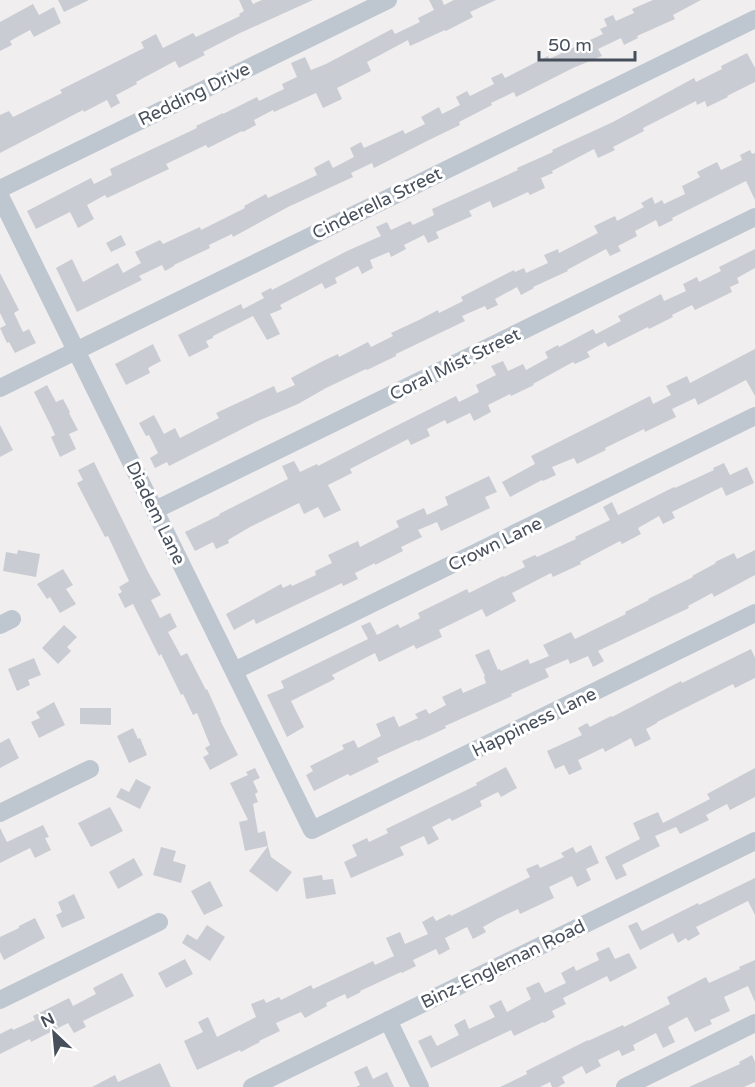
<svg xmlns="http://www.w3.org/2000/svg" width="755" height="1087" font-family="'Varela Round',sans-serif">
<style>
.building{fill:#caccd3}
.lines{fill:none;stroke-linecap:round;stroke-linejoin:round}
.minor{stroke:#bec6d0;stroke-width:18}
.labels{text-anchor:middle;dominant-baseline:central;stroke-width:6;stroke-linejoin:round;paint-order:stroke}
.street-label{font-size:18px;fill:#464f5b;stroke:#fff}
</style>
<rect width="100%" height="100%" fill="#f0eeee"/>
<path class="building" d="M 58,0 L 89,0 L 64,12 Z
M 239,0 L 251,0 L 253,4 L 262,0 L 313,0 L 240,33 L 203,52 L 205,55 L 179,68 L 175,61 L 136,82 L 137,84 L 116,95 L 120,103 L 111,108 L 107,100 L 84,112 L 83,110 L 0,153 L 0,115 L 9,111 L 13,117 L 62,93 L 60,90 L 144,48 L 141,42 L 156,34 L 163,48 L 193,33 L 196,37 L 240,16 L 239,14 L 244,11 Z
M 429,0 L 442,0 L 444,5 L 454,0 L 496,0 L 470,12 L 473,17 L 446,31 L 445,30 L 410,46 L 408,40 L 367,62 L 371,71 L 337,88 L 342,99 L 323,108 L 316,93 L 274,112 L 273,110 L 254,120 L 256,125 L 243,132 L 242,131 L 208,148 L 206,145 L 166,164 L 169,169 L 107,198 L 105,195 L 87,205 L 94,219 L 78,228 L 70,212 L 36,229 L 27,211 L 91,178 L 94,184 L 112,175 L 110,169 L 197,128 L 196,126 L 223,113 L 223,114 L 257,97 L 259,101 L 284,89 L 282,84 L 297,77 L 291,63 L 305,57 L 311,70 L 326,64 L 392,29 L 395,34 L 420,22 L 418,18 L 434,10 Z
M 653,0 L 701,0 L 673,15 L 675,19 L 637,36 L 638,38 L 624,45 L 621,38 L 598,49 L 602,56 L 573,68 L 516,97 L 514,92 L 491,103 L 492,105 L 459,122 L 460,125 L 429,140 L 374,168 L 372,163 L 351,173 L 353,177 L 288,207 L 233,237 L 232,234 L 209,245 L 210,248 L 174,265 L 174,266 L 165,271 L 162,265 L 139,276 L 142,280 L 77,312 L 56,268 L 72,259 L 83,282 L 118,263 L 123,273 L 141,263 L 135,252 L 160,240 L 163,244 L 200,227 L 201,230 L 245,208 L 244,206 L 266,194 L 268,198 L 317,175 L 314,168 L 329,160 L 333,168 L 354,157 L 350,148 L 361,142 L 364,148 L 403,130 L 405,134 L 425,124 L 421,117 L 439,107 L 442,114 L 460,105 L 456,97 L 467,91 L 470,96 L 494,84 L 491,78 L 502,73 L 505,78 L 548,56 L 549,59 L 603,34 L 600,29 L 607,26 L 604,19 L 613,15 L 616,21 L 634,13 L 632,9 Z
M 33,4 L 39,15 L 54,7 L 61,23 L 34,37 L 30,30 L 10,41 L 12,45 L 0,51 L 0,22 Z
M 747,53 L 755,68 L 755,82 L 727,96 L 728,97 L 707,107 L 705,101 L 697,105 L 696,101 L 643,128 L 644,131 L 613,147 L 615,150 L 598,158 L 594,149 L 552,171 L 553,173 L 541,178 L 545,188 L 530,195 L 528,192 L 493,208 L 490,201 L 469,211 L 472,216 L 436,232 L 439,238 L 428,243 L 424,235 L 404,245 L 406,249 L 391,257 L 389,252 L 370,260 L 373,268 L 362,274 L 358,266 L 335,278 L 337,283 L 325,289 L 322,283 L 280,305 L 282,309 L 270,314 L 280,334 L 267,340 L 253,316 L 213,336 L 213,338 L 206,341 L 209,347 L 189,357 L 178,335 L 241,304 L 243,309 L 264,298 L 261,293 L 271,288 L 272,290 L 347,251 L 381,236 L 376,227 L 387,222 L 391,230 L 410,221 L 413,225 L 434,215 L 432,209 L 518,170 L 517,168 L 553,152 L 552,150 L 613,122 L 694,78 L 696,82 L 722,69 L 721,66 Z
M 750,150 L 752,154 L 755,153 L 755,200 L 746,181 L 672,218 L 673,220 L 659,227 L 656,220 L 635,231 L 637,236 L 618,246 L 621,251 L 610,256 L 606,249 L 567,270 L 568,271 L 533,287 L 534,288 L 521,295 L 517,287 L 495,299 L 498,305 L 487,310 L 485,306 L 462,316 L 465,321 L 396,354 L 396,356 L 367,370 L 366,369 L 326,388 L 298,404 L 258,421 L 169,466 L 167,462 L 155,468 L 150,458 L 158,453 L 149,435 L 146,436 L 139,423 L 154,415 L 164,434 L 175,428 L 180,438 L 219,418 L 216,413 L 274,386 L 277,393 L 295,385 L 291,378 L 321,362 L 338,354 L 339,357 L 368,342 L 371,347 L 393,336 L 391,333 L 419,320 L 438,310 L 439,313 L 463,301 L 461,297 L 514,270 L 515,272 L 524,268 L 526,273 L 548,263 L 544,255 L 558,249 L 559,253 L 598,233 L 594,226 L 615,216 L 617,221 L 644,207 L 641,203 L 652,197 L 655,204 L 662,200 L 664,204 L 685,194 L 682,186 L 700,177 L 697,172 L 717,162 L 721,170 L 742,160 L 740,155 Z
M 121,235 L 126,245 L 111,252 L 106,243 Z
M 755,249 L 755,268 L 737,278 L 739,283 L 730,287 L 732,292 L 695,310 L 692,305 L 672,315 L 673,317 L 649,329 L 648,327 L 608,347 L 605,342 L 587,352 L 590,357 L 575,364 L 573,362 L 533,384 L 534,385 L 511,396 L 510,394 L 488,405 L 491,412 L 474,421 L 470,413 L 447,424 L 445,420 L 427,429 L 430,436 L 411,445 L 408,439 L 350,469 L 352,473 L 328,485 L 341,510 L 324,518 L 318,507 L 304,514 L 299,503 L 250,527 L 228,540 L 229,543 L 216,549 L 213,542 L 195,551 L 185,532 L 220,515 L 219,514 L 288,479 L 282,466 L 294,461 L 300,472 L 317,464 L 318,466 L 388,430 L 456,396 L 459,402 L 479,392 L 476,385 L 496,375 L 491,366 L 503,361 L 508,371 L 523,364 L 526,370 L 548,358 L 545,352 L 558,345 L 559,347 L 593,329 L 596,334 L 621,321 L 618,316 L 661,294 L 664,301 L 686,291 L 683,284 L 697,277 L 699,282 L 721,271 L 719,267 Z
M 0,273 L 19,310 L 14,313 L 23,332 L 29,329 L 36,343 L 15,353 L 9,342 L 7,343 L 0,328 L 6,325 L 0,313 Z
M 153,344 L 161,361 L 148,368 L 150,373 L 126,385 L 115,364 Z
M 755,349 L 755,396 L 746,380 L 698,405 L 695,398 L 672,409 L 676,417 L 645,432 L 644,429 L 605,448 L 606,450 L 577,464 L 574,458 L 552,467 L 556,475 L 543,481 L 542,480 L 510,497 L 502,482 L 535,464 L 531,456 L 650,396 L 653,404 L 671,395 L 666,386 L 687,376 L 690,383 Z
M 47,385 L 56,402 L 63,399 L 70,412 L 69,413 L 78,430 L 69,434 L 76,449 L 60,457 L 51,437 L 55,435 L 51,426 L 34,392 Z
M 0,425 L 13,450 L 0,457 Z
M 94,462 L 148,572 L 161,595 L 151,600 L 160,618 L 170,613 L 177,627 L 168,632 L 181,656 L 187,653 L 206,690 L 207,689 L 221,720 L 220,720 L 238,755 L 210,770 L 203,757 L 209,754 L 205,748 L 210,745 L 197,713 L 193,715 L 183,694 L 181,695 L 161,654 L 159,656 L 133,604 L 125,608 L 118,594 L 122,592 L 119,587 L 129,581 L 108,536 L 105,537 L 77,483 L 83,480 L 78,470 Z
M 724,463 L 730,475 L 747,467 L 754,483 L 726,496 L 722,487 L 672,512 L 675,518 L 663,524 L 659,516 L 638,528 L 641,534 L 622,544 L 620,541 L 580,562 L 581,564 L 553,577 L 551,573 L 512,593 L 516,601 L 486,617 L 482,609 L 439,630 L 442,637 L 416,649 L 414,645 L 379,662 L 375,653 L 332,675 L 335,679 L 291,701 L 304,727 L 287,737 L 267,695 L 284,688 L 281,681 L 368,639 L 361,626 L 370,622 L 377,635 L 398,624 L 400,628 L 420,618 L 418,613 L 467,589 L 469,593 L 503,576 L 504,577 L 525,567 L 522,561 L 535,555 L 537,557 L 576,539 L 575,537 L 610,520 L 603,507 L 612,502 L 618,515 L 674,487 L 675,488 L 714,470 L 713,468 Z
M 489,476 L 497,492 L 485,497 L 490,508 L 441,531 L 437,522 L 418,530 L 422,537 L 401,547 L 403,551 L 375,565 L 375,563 L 355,573 L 358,579 L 343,586 L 342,583 L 256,624 L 254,619 L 234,630 L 226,614 L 281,584 L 283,588 L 291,584 L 292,586 L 316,575 L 315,571 L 332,563 L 328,555 L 358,541 L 360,547 L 399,527 L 396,521 L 424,508 L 427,515 L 448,505 L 445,497 Z
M 18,550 L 40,554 L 36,577 L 3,571 L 6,552 L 17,554 Z
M 755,550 L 755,575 L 714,597 L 712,593 L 688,606 L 689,608 L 598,651 L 604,661 L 593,667 L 588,656 L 570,664 L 568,659 L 545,669 L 549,677 L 511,694 L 512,696 L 445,726 L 446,728 L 418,741 L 417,740 L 377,758 L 379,762 L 350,776 L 348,774 L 314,791 L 306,775 L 313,771 L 310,766 L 344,749 L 342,745 L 354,740 L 358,748 L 381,736 L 376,724 L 394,716 L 399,727 L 418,718 L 415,714 L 426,709 L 429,714 L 446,705 L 442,697 L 461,688 L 463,693 L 486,683 L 484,677 L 485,676 L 475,655 L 489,649 L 498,670 L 500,669 L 501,671 L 528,659 L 530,664 L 549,656 L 543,645 L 571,632 L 575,639 L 626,614 L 625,612 L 649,600 L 648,599 L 693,577 L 692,576 L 716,563 L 715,562 L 734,553 L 737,559 Z
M 63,569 L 73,585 L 66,589 L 76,604 L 60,613 L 50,597 L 47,599 L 37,584 Z
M 64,625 L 77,637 L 67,647 L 71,651 L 58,664 L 42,648 Z
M 751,649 L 755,658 L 755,678 L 735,688 L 733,684 L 657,722 L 657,723 L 646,729 L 651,739 L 635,747 L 631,738 L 605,752 L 603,748 L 578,760 L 582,769 L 569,775 L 564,765 L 555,769 L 547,751 L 582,735 L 578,728 L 587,723 L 590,727 L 611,716 L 612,717 L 681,681 L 682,683 Z
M 34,658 L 41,675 L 28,680 L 30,685 L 17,691 L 8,669 Z
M 54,702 L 65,725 L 39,738 L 31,722 L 40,718 L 36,712 Z
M 80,708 L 111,708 L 111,725 L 80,724 Z
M 133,728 L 138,739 L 140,738 L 147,755 L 129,763 L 117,736 Z
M 9,738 L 19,758 L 0,768 L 0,743 Z
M 506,767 L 517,788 L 501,797 L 498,792 L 480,801 L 482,806 L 452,821 L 450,818 L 432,827 L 439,839 L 428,845 L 424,836 L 400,847 L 404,855 L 351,878 L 344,862 L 357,856 L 352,845 L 367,838 L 369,842 L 388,833 L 386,829 L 477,785 L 476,783 Z
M 255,768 L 260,778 L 253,781 L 258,792 L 255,794 L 258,802 L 253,804 L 258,833 L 265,831 L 268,846 L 245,851 L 239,822 L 248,820 L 230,783 L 248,775 L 246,772 Z
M 755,768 L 755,797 L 730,810 L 727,804 L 706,815 L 709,820 L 680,834 L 676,827 L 655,836 L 660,846 L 622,865 L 627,875 L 616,880 L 605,857 L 640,839 L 633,823 L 658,812 L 663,823 L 710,799 L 707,794 Z
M 136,779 L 151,787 L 140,809 L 116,797 L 121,788 L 129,792 Z
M 110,807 L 123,831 L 91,847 L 78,823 Z
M 43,825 L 49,837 L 45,838 L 51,850 L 35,858 L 30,848 L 0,863 L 0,828 L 7,842 Z
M 591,845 L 599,863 L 586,869 L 591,880 L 577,887 L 572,876 L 549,887 L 554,898 L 520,914 L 518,909 L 497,919 L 483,927 L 486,932 L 473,939 L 467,927 L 445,938 L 450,949 L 439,955 L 436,949 L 413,960 L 416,966 L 402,973 L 401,972 L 360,991 L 361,992 L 347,999 L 345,994 L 326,1003 L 327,1006 L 305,1018 L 301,1012 L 276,1023 L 280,1031 L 259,1041 L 260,1042 L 241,1052 L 240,1050 L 197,1070 L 184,1041 L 203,1032 L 198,1022 L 208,1017 L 217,1037 L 256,1017 L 251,1004 L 264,999 L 266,1003 L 279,997 L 281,1000 L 311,985 L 313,989 L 373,961 L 375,965 L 394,956 L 386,938 L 400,932 L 405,944 L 428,934 L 422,922 L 433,916 L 436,921 L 450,914 L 451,916 L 530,877 L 526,869 L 538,864 L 540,868 L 564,857 L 561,853 L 573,847 L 576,853 Z
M 268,846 L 271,857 L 292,872 L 277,892 L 249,871 Z
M 161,847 L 176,851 L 173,861 L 186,865 L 181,883 L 153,875 Z
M 134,858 L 143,875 L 118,889 L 109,872 Z
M 322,875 L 323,880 L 333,879 L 336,894 L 306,899 L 303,878 Z
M 755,878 L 755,915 L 748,901 L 696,927 L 700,934 L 688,941 L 686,938 L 678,943 L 673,933 L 640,950 L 628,926 L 637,922 L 642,931 L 698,903 L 699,905 Z
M 210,881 L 223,906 L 204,915 L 191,891 Z
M 74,894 L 85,918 L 62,928 L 56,915 L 62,912 L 58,902 Z
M 35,918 L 45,938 L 4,960 L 0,952 L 0,937 L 19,928 L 19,926 Z
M 207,925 L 225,937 L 210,961 L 182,943 L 187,934 L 197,940 Z
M 609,947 L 615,959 L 629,953 L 637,968 L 610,982 L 607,976 L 563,998 L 566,1004 L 552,1011 L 555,1017 L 544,1023 L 543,1022 L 514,1036 L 511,1030 L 431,1068 L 418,1041 L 431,1035 L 437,1046 L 459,1035 L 454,1025 L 465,1019 L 469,1029 L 495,1017 L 489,1006 L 501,1000 L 507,1012 L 531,999 L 526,988 L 539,982 L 545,993 L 566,983 L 561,973 L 574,966 L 576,971 L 599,960 L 596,953 Z
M 185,959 L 193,974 L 166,988 L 158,973 Z
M 755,960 L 755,1002 L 748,986 L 724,997 L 730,1011 L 710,1020 L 712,1024 L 695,1032 L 687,1017 L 668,1027 L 675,1042 L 663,1048 L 656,1033 L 633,1045 L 635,1050 L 622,1056 L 619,1050 L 598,1060 L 601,1066 L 586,1074 L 582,1066 L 562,1077 L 565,1083 L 558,1087 L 552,1087 L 550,1082 L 540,1087 L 500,1087 L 527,1074 L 526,1071 L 588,1040 L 588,1041 L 623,1025 L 624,1027 L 670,1004 L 667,997 L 706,977 L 709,983 L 740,969 L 739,967 Z
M 122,973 L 134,996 L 83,1021 L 86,1027 L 74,1033 L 68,1023 L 31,1042 L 30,1039 L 0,1054 L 0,1034 L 12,1028 L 13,1030 L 35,1020 L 33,1016 L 69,998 L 73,1006 L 96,994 L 93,988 Z
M 752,1055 L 755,1062 L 755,1082 L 744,1087 L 689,1087 L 740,1064 L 739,1062 Z
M 160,1063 L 171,1087 L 92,1087 L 115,1075 L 118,1082 Z
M 367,1066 L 373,1079 L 387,1072 L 394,1087 L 356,1087 L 360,1085 L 354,1072 Z"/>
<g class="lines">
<path class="minor" d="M 0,189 L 388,0
M 0,196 L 312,830 L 755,613
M 0,388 L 755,19
M 155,510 L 755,217
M 0,625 L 12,619
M 234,671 L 755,416
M 0,813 L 90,769
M 0,1000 L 159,922
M 388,1020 L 420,1087
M 252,1087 L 755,841
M 625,1087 L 755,1023"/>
</g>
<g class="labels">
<g class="street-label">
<text transform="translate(194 94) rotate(-26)">Redding Drive</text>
<text transform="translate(377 203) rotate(-26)">Cinderella Street</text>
<text transform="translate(455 364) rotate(-26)">Coral Mist Street</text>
<text transform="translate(156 513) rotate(64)">Diadem Lane</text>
<text transform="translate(495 544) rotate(-26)">Crown Lane</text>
<text transform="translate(534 722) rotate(-26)">Happiness Lane</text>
<text transform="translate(503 964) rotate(-26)">Binz-Engleman Road</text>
</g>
</g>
<g transform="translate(54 1033) rotate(334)" stroke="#ffffff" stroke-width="4.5" paint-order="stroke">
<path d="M0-4.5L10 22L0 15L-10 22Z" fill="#464f5b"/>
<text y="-9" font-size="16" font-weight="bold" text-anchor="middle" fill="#464f5b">N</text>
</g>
<path d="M539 51v9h96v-9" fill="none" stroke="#464f5b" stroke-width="3"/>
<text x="548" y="51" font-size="18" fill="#464f5b" stroke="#ffffff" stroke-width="4.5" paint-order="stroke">50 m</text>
</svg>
